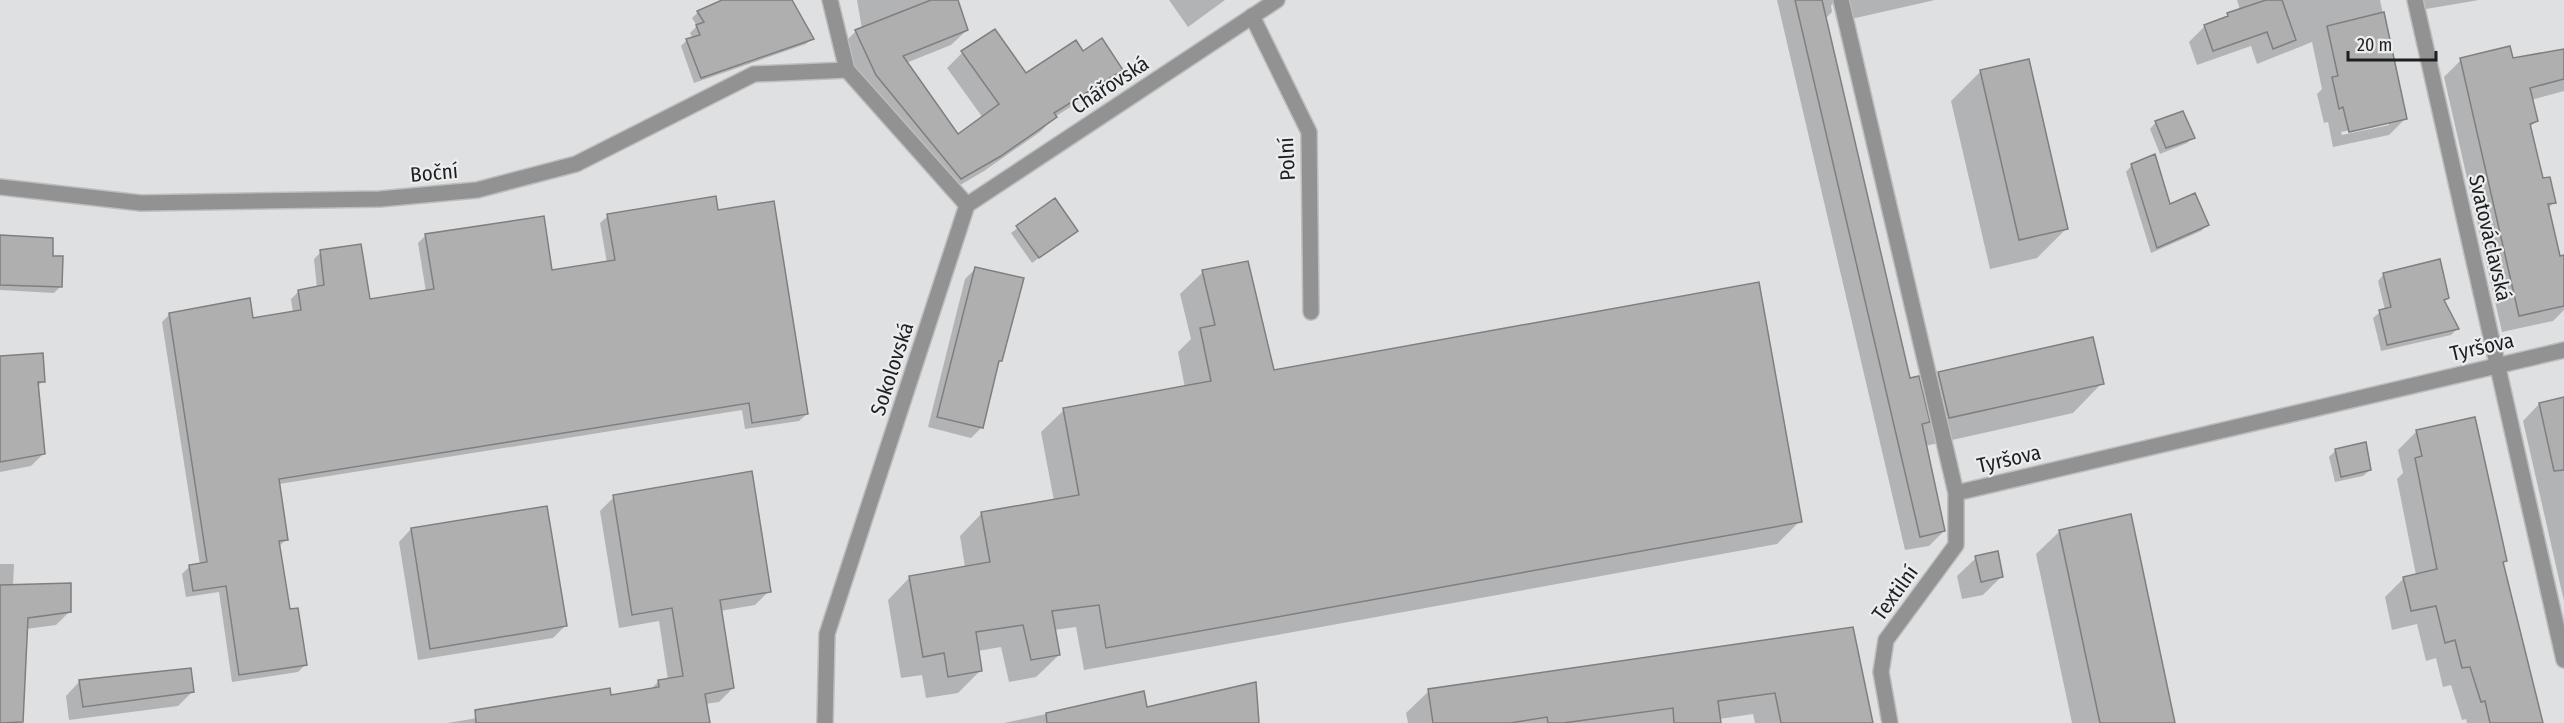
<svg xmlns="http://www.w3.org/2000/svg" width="2564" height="723" font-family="'Fira Sans Condensed',sans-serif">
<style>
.shadow{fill:#0003;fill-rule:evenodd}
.building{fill:#b0afb0;stroke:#807e7f;stroke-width:1.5}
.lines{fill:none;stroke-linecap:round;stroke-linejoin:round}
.minor-casing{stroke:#bcbdbe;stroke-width:18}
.tertiary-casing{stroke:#bcbdbe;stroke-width:18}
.minor{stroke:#939292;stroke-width:15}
.tertiary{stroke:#939292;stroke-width:15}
.labels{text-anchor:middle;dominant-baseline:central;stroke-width:4.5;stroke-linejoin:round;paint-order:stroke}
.street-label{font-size:21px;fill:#1e1f1f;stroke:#ecedef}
</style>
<rect width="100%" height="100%" fill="#dfe0e1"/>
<path class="shadow" d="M 725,0 L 791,0 L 812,38 L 806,44 L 694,83 L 681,46 L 687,40 L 693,39 L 690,33 L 697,26 L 692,18 L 698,12 Z
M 857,0 L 956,0 L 967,30 L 951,45 L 906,63 L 958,136 L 983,118 L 947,68 L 962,53 L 1026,76 L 1083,53 L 1121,70 L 1106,85 L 1056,116 L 1040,132 L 984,171 L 945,194 L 861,90 L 841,46 L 856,31 L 862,29 Z
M 1169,0 L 1225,0 L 1188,27 Z
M 1777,0 L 1935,0 L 1838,22 L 1833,4 L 1831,5 L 1832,12 L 1825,19 L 1909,380 L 1921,391 L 1938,373 L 2102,383 L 2073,413 L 1925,446 L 1944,531 L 1929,546 L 1905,550 Z
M 2237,0 L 2380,0 L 2405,119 L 2389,135 L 2333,147 L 2328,122 L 2324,123 L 2317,94 L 2322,89 L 2312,42 L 2257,64 L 2251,46 L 2197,65 L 2189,42 L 2205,26 L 2240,10 ZM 2389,122 L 2389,125 L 2342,135 L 2341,132 Z
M 2423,0 L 2479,0 L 2426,9 Z
M 2564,50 L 2564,91 L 2531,100 L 2536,121 L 2529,128 L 2542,180 L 2554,202 L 2548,209 L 2559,258 L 2564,257 L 2564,310 L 2553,321 L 2502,332 L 2444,77 L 2461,60 L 2512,60 Z
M 1980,72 L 2066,229 L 2037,258 L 1990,269 L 1951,101 Z
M 2156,122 L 2194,137 L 2187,143 L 2160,154 L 2150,129 Z
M 2132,165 L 2170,206 L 2207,225 L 2201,231 L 2151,253 L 2126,172 Z
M 1055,200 L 1076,230 L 1032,263 L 1011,233 Z
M 716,212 L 807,414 L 799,421 L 745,429 L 742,410 L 279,484 L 287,539 L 278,547 L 288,611 L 305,665 L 298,672 L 232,682 L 219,592 L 186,597 L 182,574 L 190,566 L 200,565 L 162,322 L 170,314 L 252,319 L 293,313 L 291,299 L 299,291 L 317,288 L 314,259 L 321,252 L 369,301 L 426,292 L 418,243 L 425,236 L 551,272 L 607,263 L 600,223 L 608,216 Z
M 0,236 L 51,257 L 60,287 L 54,293 L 0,290 Z
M 976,268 L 1011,315 L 982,427 L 971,438 L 928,427 L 965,279 Z
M 1203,272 L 1273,372 L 1800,521 L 1777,544 L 1084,670 L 1076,627 L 1054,630 L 1059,655 L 1036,677 L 1009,682 L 1001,647 L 977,651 L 981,670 L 958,693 L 926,698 L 922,675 L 901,678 L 888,600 L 910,577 L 965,567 L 960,536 L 982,513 L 1054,501 L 1041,432 L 1064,410 L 1185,388 L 1178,352 L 1191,339 L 1180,294 Z
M 2384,274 L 2448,298 L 2443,302 L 2457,329 L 2451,335 L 2381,351 L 2373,318 L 2380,312 L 2385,310 L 2378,281 Z
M 0,357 L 43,381 L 37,387 L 44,453 L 31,466 L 0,472 Z
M 2564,399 L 2564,601 L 2523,421 L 2539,404 Z
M 2417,431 L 2505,561 L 2502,564 L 2541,723 L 2467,723 L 2466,719 L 2462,720 L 2451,685 L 2443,687 L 2436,658 L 2426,661 L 2417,624 L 2392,630 L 2385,597 L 2404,578 L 2416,575 L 2397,479 L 2403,473 L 2398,450 Z
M 2336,450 L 2370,470 L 2363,476 L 2335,482 L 2329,457 Z
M 614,497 L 769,591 L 755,605 L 720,611 L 733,688 L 719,702 L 705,704 L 708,723 L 447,723 L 650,690 L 658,682 L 668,680 L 659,621 L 619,628 L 600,511 Z
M 546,508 L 565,626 L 553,638 L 418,660 L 399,542 L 411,529 Z
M 2060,531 L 2174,723 L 2072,723 L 2036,554 Z
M 1976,558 L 2001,577 L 1983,595 L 1962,599 L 1957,576 Z
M 0,564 L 14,564 L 13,586 L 70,611 L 56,625 L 26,629 L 20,723 L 0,723 Z
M 1852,629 L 1872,723 L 1755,723 L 1753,714 L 1719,719 L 1720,723 L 1408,723 L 1406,713 L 1429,691 Z
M 79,682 L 192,692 L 178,706 L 69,720 L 66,696 Z
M 1143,693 L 1146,709 L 1258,723 L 1004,723 Z"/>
<path class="building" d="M 722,0 L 792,0 L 814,39 L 701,78 L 686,39 L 700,35 L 696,25 L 704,22 L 697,11 Z
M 931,0 L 958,0 L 968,30 L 903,56 L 958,134 L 999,104 L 961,51 L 995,29 L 1026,73 L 1076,40 L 1083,51 L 1102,38 L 1123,70 L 1054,113 L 1057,117 L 1001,156 L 961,179 L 876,75 L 855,30 Z
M 1795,0 L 1822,0 L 1910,378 L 1919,376 L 1930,422 L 1922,424 L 1945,531 L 1920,537 Z
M 2266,0 L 2282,0 L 2296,40 L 2273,49 L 2267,32 L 2213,51 L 2204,25 L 2228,16 L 2227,13 Z
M 2384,12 L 2407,119 L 2349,132 L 2343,107 L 2339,109 L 2332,77 L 2338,76 L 2327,26 Z
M 2510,46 L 2513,58 L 2564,49 L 2564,79 L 2530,88 L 2538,121 L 2530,124 L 2543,178 L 2550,177 L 2556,203 L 2548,204 L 2560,256 L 2564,255 L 2564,306 L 2519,316 L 2460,58 Z
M 2029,59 L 2068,229 L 2019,240 L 1980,70 Z
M 2183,111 L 2195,138 L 2166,148 L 2155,121 Z
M 2155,154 L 2170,204 L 2195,193 L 2209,225 L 2157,248 L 2131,164 Z
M 716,196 L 718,210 L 774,201 L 808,414 L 752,423 L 749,403 L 279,479 L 288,540 L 279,541 L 290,609 L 298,608 L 307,665 L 239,675 L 226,586 L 193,591 L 189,565 L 207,562 L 169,313 L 250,298 L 253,318 L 301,310 L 298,290 L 324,285 L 320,250 L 361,244 L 370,299 L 434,289 L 425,234 L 544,216 L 552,270 L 615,260 L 607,214 Z
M 1055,198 L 1078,231 L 1039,258 L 1016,226 Z
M 0,235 L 53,238 L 53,256 L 63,256 L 62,287 L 0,285 Z
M 2440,259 L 2449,298 L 2444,300 L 2459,329 L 2387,345 L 2379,310 L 2391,307 L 2383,273 Z
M 1248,261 L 1274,370 L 1759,282 L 1802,522 L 1106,648 L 1099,605 L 1052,611 L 1060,655 L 1031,660 L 1023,625 L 976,632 L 982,671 L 948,677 L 944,653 L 923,657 L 909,576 L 990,562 L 981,512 L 1079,495 L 1063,408 L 1211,381 L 1200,328 L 1215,325 L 1202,270 Z
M 975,267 L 1024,278 L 1002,361 L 999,361 L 983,428 L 937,417 Z
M 2093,337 L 2104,384 L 1949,418 L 1938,372 Z
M 43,353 L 45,382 L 38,382 L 45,454 L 0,462 L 0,356 Z
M 2564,397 L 2564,470 L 2554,471 L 2539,403 Z
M 2475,417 L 2507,561 L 2503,562 L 2543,723 L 2490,723 L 2485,701 L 2481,702 L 2470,667 L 2462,668 L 2455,640 L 2445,643 L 2436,606 L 2411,611 L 2407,593 L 2403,577 L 2437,569 L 2415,458 L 2422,456 L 2416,430 Z
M 2366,442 L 2371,470 L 2341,477 L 2335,449 Z
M 752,471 L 771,592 L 720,600 L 734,688 L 705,694 L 710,723 L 476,723 L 475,710 L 610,688 L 611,695 L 659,687 L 658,680 L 683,676 L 672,608 L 632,615 L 613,495 Z
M 547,506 L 567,626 L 430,649 L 411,528 Z
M 2131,514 L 2175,723 L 2100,723 L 2059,530 Z
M 1998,551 L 2003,577 L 1981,582 L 1975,556 Z
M 71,583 L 71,612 L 28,618 L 23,722 L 0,723 L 0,585 Z
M 1853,627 L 1873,723 L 1781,723 L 1775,693 L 1718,701 L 1721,723 L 1674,723 L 1673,708 L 1563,723 L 1548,723 L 1547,717 L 1510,723 L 1433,723 L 1428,689 Z
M 191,668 L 194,692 L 83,707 L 79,680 Z
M 1256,682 L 1259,723 L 1047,723 L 1046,713 L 1144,691 L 1147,707 Z"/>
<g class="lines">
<defs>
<path id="minor" d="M 830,0 L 847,70 L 967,205
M 1841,0 L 1956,493 L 1956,545 L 1886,640 L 1881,672 L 1890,723
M 2415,0 L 2564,660
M 1252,16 L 1309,132 L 1311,312
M 0,187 L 141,203 L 380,199 L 477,190 L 576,164 L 754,74 L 847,70
M 1956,493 L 2564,350"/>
<path id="tertiary" d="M 825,723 L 827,634 L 967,205 L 1277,0"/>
</defs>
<use href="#minor" class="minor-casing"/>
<use href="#tertiary" class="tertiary-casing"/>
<use href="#minor" class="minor"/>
<use href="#tertiary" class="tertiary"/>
</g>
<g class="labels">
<g class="street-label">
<text transform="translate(1110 85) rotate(-33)">Chářovská</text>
<text transform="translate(1287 159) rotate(-93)">Polní</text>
<text transform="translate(434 173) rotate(-5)">Boční</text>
<text transform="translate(2490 238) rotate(77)">Svatováclavská</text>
<text transform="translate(2482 347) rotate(-13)">Tyršova</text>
<text transform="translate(892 369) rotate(-72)">Sokolovská</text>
<text transform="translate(2009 459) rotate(-13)">Tyršova</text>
<text transform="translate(1895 593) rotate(-54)">Textilní</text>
</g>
</g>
<path d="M2348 51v9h88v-9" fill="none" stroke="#1e1f1f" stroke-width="3"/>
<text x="2357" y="51" font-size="18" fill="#1e1f1f" stroke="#ecedef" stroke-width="4.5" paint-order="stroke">20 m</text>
</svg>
